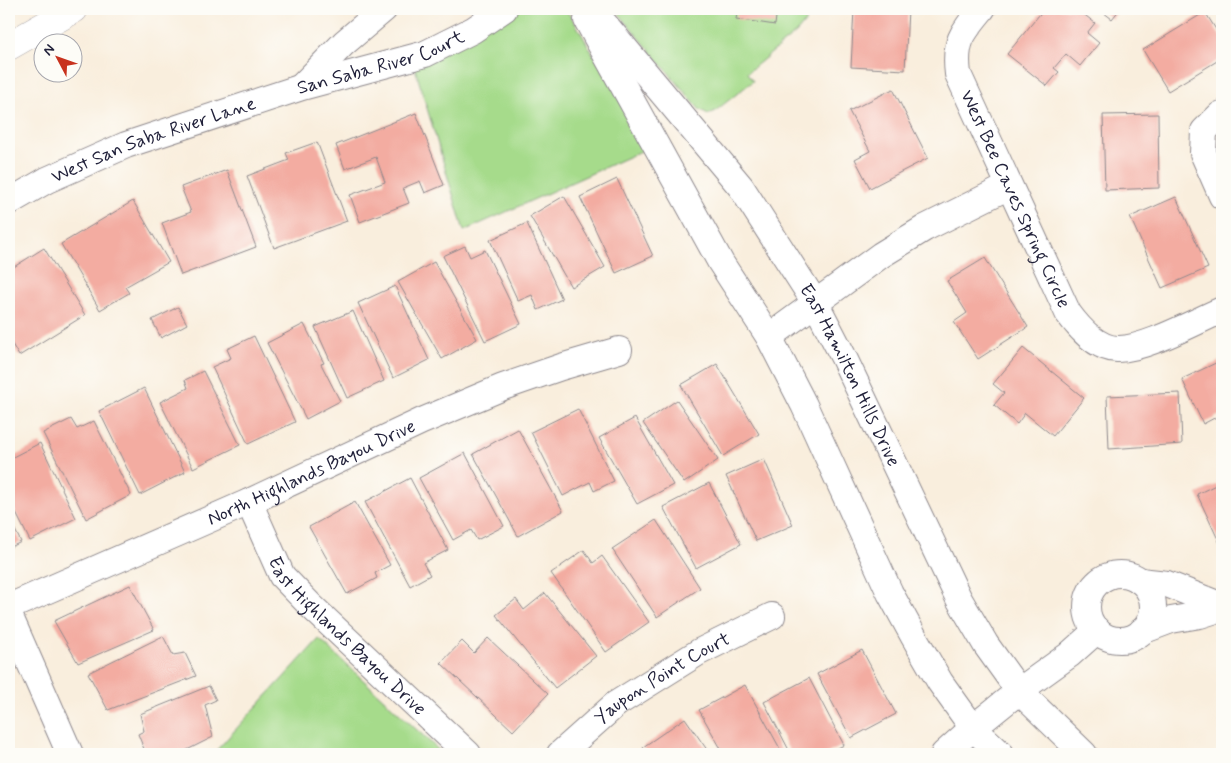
<svg xmlns="http://www.w3.org/2000/svg" width="1231" height="763" font-family="Mynerve,sans-serif">
<style>
.green{fill:#a6db8b;stroke:#647e63}
.building{fill:#f3aca1}
.lines{fill:none;stroke-linecap:round;stroke-linejoin:round}
.street-casing{stroke:#8e888c;stroke-width:28}
.secondary-casing{stroke:#8e888c;stroke-width:29}
.street{stroke:#fff;stroke-width:26}
.secondary{stroke:#fff;stroke-width:28}
.labels{text-anchor:middle;dominant-baseline:central;stroke-width:5;stroke-linejoin:round;paint-order:stroke}
.street-label{font-size:19px;fill:#22223b;stroke:#fdfcf7}
</style>
<rect width="100%" height="100%" fill="#fdfcf7"/>
<filter id="ink" filterUnits="userSpaceOnUse"><feTurbulence type="fractalNoise" baseFrequency=".02" numOctaves="2"/><feDisplacementMap in="SourceGraphic" scale="10" xChannelSelector="R" yChannelSelector="G"/><feConvolveMatrix kernelMatrix="1 2 1 2 8 2 1 2 1" color-interpolation-filters="sRGB"/></filter>
<filter id="wash" filterUnits="userSpaceOnUse"><feTurbulence type="fractalNoise" baseFrequency=".0096" numOctaves="4" result="noise"/><feDisplacementMap in="SourceGraphic" scale="20" xChannelSelector="R" yChannelSelector="G"/><feGaussianBlur stdDeviation="1.12" result="paint"/><feColorMatrix in="noise" values="0 0 0 0 0 0 0 0 0 0 0 0 0 0 0 0 0 1.4 0 .05"/><feComposite in="paint" operator="in"/></filter>
<g filter="url(#wash)">
<rect width="100%" height="100%" fill="#f9eedd"/>
<path class="green" d="M 515,9 L 565,9 L 574,21 L 648,148 L 464,231 L 414,65 Z
M 615,9 L 816,9 L 797,32 L 747,73 L 753,81 L 714,112 L 708,114 L 699,109 Z
M 319,639 L 443,754 L 213,754 Z"/>
<g id="blocks">
<path class="building" d="M 738,9 L 777,9 L 775,25 L 736,19 Z
M 854,9 L 908,9 L 905,70 L 851,67 Z
M 1044,9 L 1077,9 L 1095,23 L 1087,33 L 1099,43 L 1080,66 L 1066,54 L 1054,68 L 1059,72 L 1047,86 L 1007,54 Z
M 1099,9 L 1120,9 L 1112,19 Z
M 1205,12 L 1222,39 L 1222,58 L 1168,91 L 1143,50 Z
M 893,89 L 928,158 L 870,188 L 855,159 L 870,151 L 849,111 Z
M 416,113 L 444,185 L 425,193 L 420,181 L 403,188 L 409,203 L 360,222 L 350,195 L 385,182 L 376,157 L 345,169 L 336,145 Z
M 1158,114 L 1159,188 L 1105,190 L 1103,115 Z
M 317,142 L 347,221 L 274,248 L 247,176 L 289,160 L 286,153 Z
M 227,170 L 256,247 L 181,275 L 162,223 L 191,212 L 181,187 Z
M 617,179 L 653,256 L 616,273 L 580,197 Z
M 564,196 L 605,267 L 571,287 L 530,216 Z
M 1176,197 L 1208,268 L 1162,288 L 1130,217 Z
M 133,201 L 169,262 L 125,287 L 129,293 L 100,310 L 61,244 Z
M 527,223 L 562,299 L 538,310 L 532,295 L 518,301 L 490,240 Z
M 465,246 L 470,257 L 485,250 L 521,324 L 485,341 L 443,256 Z
M 44,248 L 85,315 L 19,356 L 9,339 L 9,270 Z
M 985,258 L 1028,327 L 978,359 L 954,322 L 967,313 L 947,281 Z
M 434,262 L 477,339 L 442,359 L 398,282 Z
M 395,286 L 429,360 L 393,378 L 358,303 Z
M 178,307 L 187,324 L 161,338 L 152,320 Z
M 353,311 L 384,381 L 347,398 L 315,327 Z
M 304,324 L 324,363 L 321,364 L 340,401 L 306,419 L 267,343 Z
M 254,336 L 295,422 L 248,444 L 212,367 L 231,358 L 227,349 Z
M 1023,348 L 1084,398 L 1053,436 L 1025,413 L 1017,424 L 994,405 L 1004,393 L 993,384 Z
M 1222,360 L 1222,414 L 1203,424 L 1182,379 Z
M 717,364 L 759,434 L 723,456 L 681,385 Z
M 203,371 L 240,445 L 193,468 L 160,402 L 188,388 L 185,380 Z
M 144,388 L 185,472 L 140,495 L 99,411 Z
M 1180,393 L 1182,444 L 1109,449 L 1107,396 Z
M 677,400 L 718,460 L 684,483 L 643,423 Z
M 578,409 L 614,481 L 594,491 L 590,482 L 563,496 L 531,432 Z
M 635,418 L 673,485 L 637,504 L 599,438 Z
M 71,419 L 77,429 L 94,421 L 131,495 L 86,519 L 43,433 Z
M 518,429 L 563,511 L 518,536 L 473,454 Z
M 40,443 L 76,518 L 30,541 L 9,499 L 9,459 Z
M 465,453 L 504,526 L 477,540 L 471,530 L 453,540 L 419,478 Z
M 764,459 L 793,525 L 756,541 L 726,476 Z
M 410,478 L 448,550 L 423,563 L 430,575 L 410,586 L 365,502 Z
M 1222,482 L 1222,548 L 1197,494 Z
M 709,483 L 741,544 L 696,568 L 663,507 Z
M 355,502 L 390,565 L 375,573 L 377,578 L 347,594 L 309,527 Z
M 9,518 L 21,542 L 9,548 Z
M 656,520 L 700,588 L 657,617 L 612,549 Z
M 584,550 L 593,563 L 602,556 L 649,622 L 606,652 L 551,573 Z
M 130,585 L 154,630 L 78,663 L 54,621 Z
M 545,593 L 596,656 L 555,688 L 496,615 L 516,599 L 524,610 Z
M 163,636 L 173,655 L 185,653 L 196,676 L 108,710 L 88,673 Z
M 488,638 L 548,694 L 513,731 L 441,663 L 462,641 L 474,653 Z
M 862,650 L 896,714 L 851,738 L 817,674 Z
M 809,678 L 844,745 L 826,754 L 791,754 L 764,702 Z
M 745,685 L 783,754 L 724,754 L 699,710 Z
M 209,686 L 216,700 L 205,705 L 213,737 L 179,754 L 146,754 L 138,734 L 144,731 L 140,714 Z
M 685,718 L 710,754 L 648,754 L 643,747 Z"/>
</g>
</g>
<g filter="url(#ink)">
<use href="#blocks" fill-opacity="0" stroke="#8e888c" stroke-width="1"/>
<g class="lines">
<defs>
<g id="street">
<path id="s1" d="M 592,9 L 741,187 L 816,304 L 843,356 L 959,599 L 986,645 L 1019,691 L 1084,754"/>
<path id="s2" d="M 982,9 C 962,33 954,42 958,74 L 1068,313 C 1079,328 1096,348 1117,349 C 1144,350 1196,321 1222,310"/>
<path d="M 587,20 L 721,263 L 769,337 L 804,405 L 890,593 L 914,637 L 940,682 L 973,728 L 1001,754"/>
<path d="M 302,86 L 344,43 L 384,9"/>
<path d="M 1222,114 L 1220,115 L 1204,131 L 1203,153 L 1222,196"/>
<path id="s3" d="M 9,202 L 47,180 L 126,145 L 302,87 L 425,54 L 473,30 L 504,9"/>
<path d="M 769,337 L 881,255 L 925,228 L 1009,186"/>
<path id="s4" d="M 249,502 L 282,576 L 311,606 L 468,754"/>
<circle cx="1120" cy="607" r="33"/>
<path d="M 1140,581 L 1167,584 L 1222,606"/>
<path id="s5" d="M 9,607 L 249,502 L 422,421 L 503,387 L 561,367 L 619,350"/>
<path d="M 9,615 L 70,754"/>
<path d="M 1142,631 L 1171,620 L 1200,615 L 1222,608"/>
<path id="s6" d="M 560,754 L 616,704 L 699,652 L 772,616"/>
<path d="M 944,754 L 973,728 L 1019,691 L 1069,655 L 1097,630"/>
</g>
<path id="secondary" d="M 9,46 L 74,9"/>
</defs>
<use href="#street" class="street-casing"/>
<use href="#secondary" class="secondary-casing"/>
<use href="#street" class="street"/>
<use href="#secondary" class="secondary"/>
</g>
</g>
<g class="labels">
<g class="street-label">
<text stroke="none"><textPath href="#s3" startOffset="398">San Saba River Court</textPath></text>
<text stroke="none"><textPath href="#s3" startOffset="158">West San Saba River Lane</textPath></text>
<text stroke="none"><textPath href="#s2" startOffset="210">West Bee Caves Spring Circle</textPath></text>
<text stroke="none"><textPath href="#s1" startOffset="450">East Hamilton Hills Drive</textPath></text>
<text stroke="none"><textPath href="#s5" startOffset="331">North Highlands Bayou Drive</textPath></text>
<text stroke="none"><textPath href="#s4" startOffset="169">East Highlands Bayou Drive</textPath></text>
<text stroke="none"><textPath href="#s6" startOffset="128">Yaupon Point Court</textPath></text>
</g>
</g>
<rect width="1231" height="763" fill="none" stroke="#fdfcf7" stroke-width="30"/>
<g transform="translate(58 58) rotate(311)"><circle r="24" fill="#fdfcf7" stroke="#a5a5ac"/>
<path d="M0-4L9 19L0 12L-9 19Z" fill="#c8321e"/>
<text y="-8" font-size="14" font-weight="bold" text-anchor="middle" fill="#22223b">N</text>
</g>
</svg>
